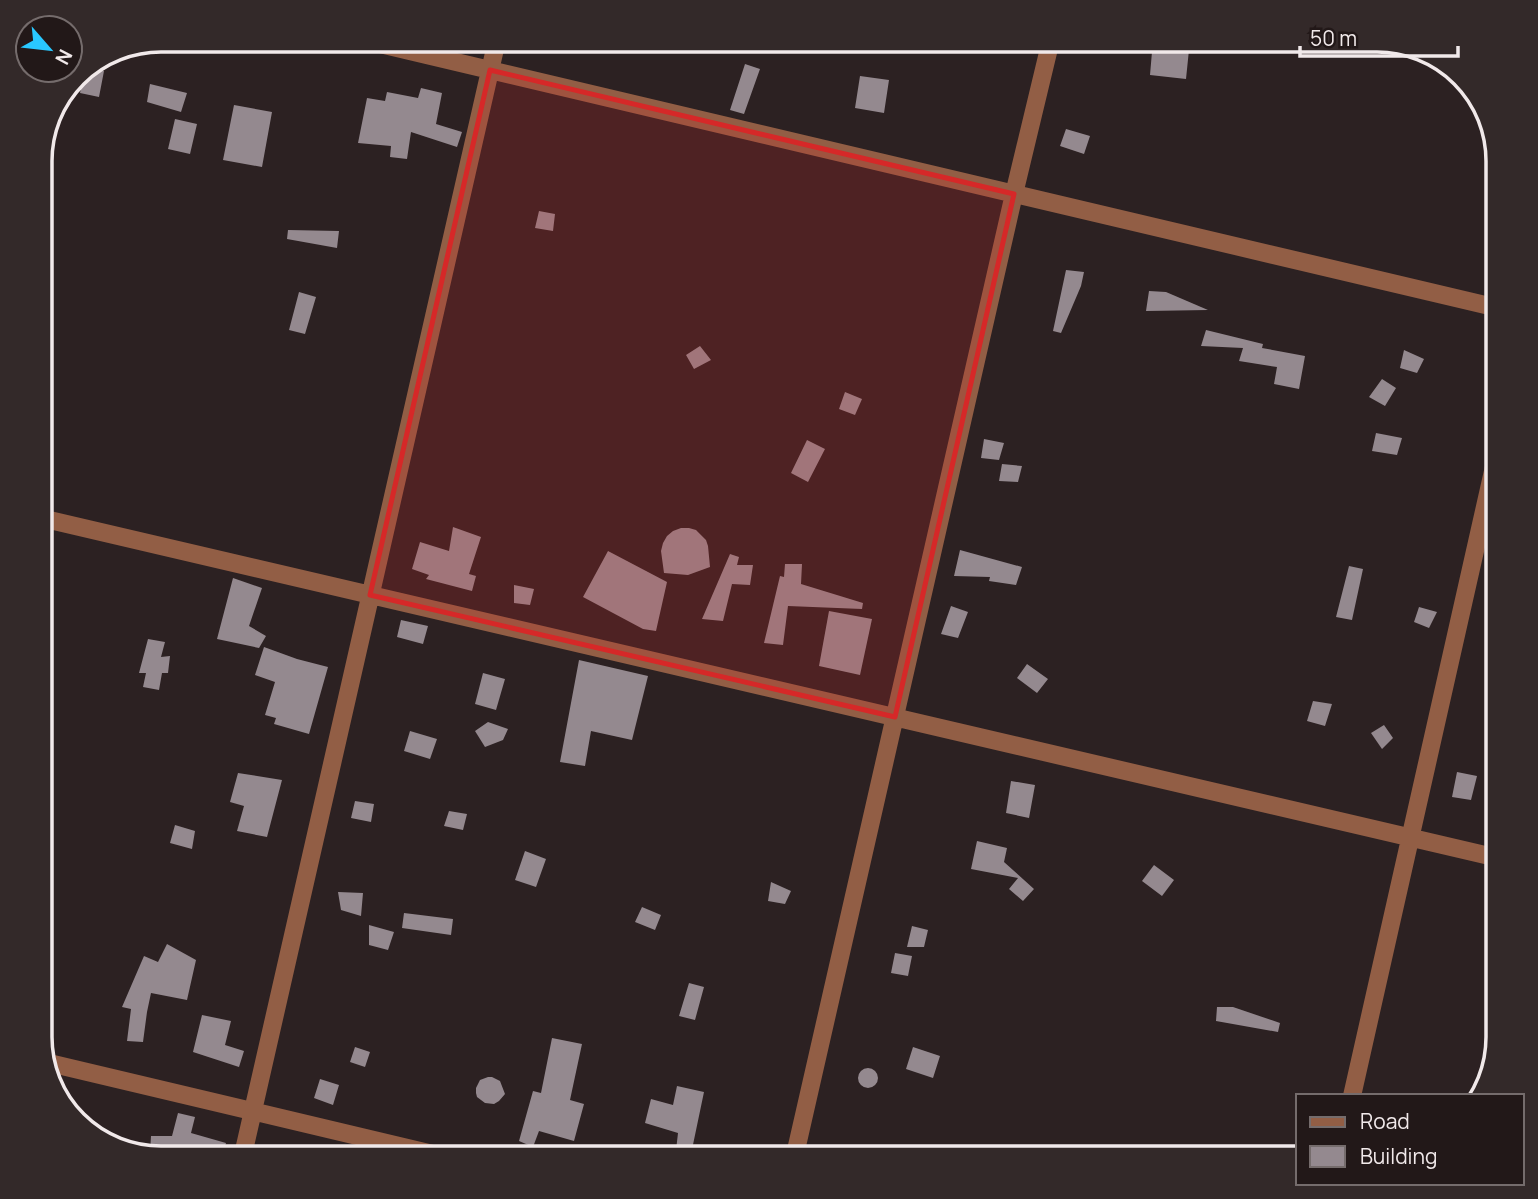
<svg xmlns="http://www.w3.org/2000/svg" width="1538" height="1199" font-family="Manrope,sans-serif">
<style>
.building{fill:#94898f}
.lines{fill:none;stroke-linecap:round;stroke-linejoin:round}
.street{stroke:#925e45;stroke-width:18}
.marked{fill:#d62828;fill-opacity:0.2;stroke:#d62828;stroke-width:5;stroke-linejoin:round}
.rim{fill:none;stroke:#f1e9ea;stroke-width:3.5}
</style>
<rect width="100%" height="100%" fill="#2c2122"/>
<path class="building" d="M 1153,40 L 1190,40 L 1186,79 L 1150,75 Z
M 745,64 L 760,69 L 744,114 L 730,110 Z
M 89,68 L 104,71 L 99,97 L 80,93 L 85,69 Z
M 860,76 L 889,80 L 884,113 L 855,108 Z
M 150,84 L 187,93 L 181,112 L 147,102 Z
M 421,88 L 442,93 L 436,124 L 462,132 L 457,147 L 411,132 L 407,159 L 390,157 L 391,146 L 358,143 L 367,98 L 385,101 L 387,92 L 418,98 Z
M 234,105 L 272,112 L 262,167 L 223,160 Z
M 175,119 L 197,124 L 190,154 L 168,149 Z
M 1066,129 L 1090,136 L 1084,154 L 1060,146 Z
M 539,211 L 555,214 L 553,231 L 535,228 Z
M 288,230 L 339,231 L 337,248 L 287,239 Z
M 1066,270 L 1084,272 L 1081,286 L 1061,333 L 1053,331 Z
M 1149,291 L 1166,292 L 1208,310 L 1146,311 Z
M 299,292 L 316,297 L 305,334 L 289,330 Z
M 1206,330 L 1263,344 L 1262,348 L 1305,356 L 1299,389 L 1274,384 L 1277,367 L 1239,361 L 1243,348 L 1201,346 Z
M 700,346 L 711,360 L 694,369 L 686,355 Z
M 1404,350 L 1424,359 L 1417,373 L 1400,368 Z
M 1382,379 L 1396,388 L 1385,406 L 1369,397 Z
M 845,392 L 862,399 L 855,415 L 839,409 Z
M 1376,433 L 1402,438 L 1397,455 L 1372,451 Z
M 984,439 L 1004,443 L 999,460 L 981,458 Z
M 807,440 L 825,449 L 808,482 L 791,473 Z
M 1002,464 L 1022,466 L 1018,482 L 999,481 Z
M 453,527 L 481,537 L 469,574 L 476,576 L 472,591 L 426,579 L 429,575 L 412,569 L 420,542 L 449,551 Z
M 681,528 L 689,528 L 696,530 L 706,540 L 708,546 L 710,567 L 688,575 L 664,573 L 661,551 L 663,543 L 667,536 L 673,531 Z
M 960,550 L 1022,567 L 1016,585 L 989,581 L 990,577 L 954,576 Z
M 608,551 L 667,582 L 656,631 L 643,629 L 583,597 Z
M 730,554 L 739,557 L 737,565 L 753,565 L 750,585 L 732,584 L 723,621 L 702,619 Z
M 785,564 L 802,564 L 801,584 L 863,603 L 862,609 L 788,606 L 783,645 L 764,643 L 780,576 L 784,577 Z
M 1349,566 L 1363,569 L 1352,620 L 1336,617 Z
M 233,578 L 262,588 L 249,626 L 266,636 L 259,648 L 217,639 Z
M 514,585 L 534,589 L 530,605 L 514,603 Z
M 951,606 L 968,612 L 958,638 L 941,634 Z
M 1419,607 L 1437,612 L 1429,628 L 1414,622 Z
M 829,611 L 872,619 L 860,675 L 819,666 Z
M 401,620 L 428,626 L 423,644 L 397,637 Z
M 148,639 L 165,642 L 161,657 L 170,656 L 168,673 L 162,673 L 159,690 L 143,687 L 146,673 L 139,673 Z
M 264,647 L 297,659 L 328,667 L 309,734 L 274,724 L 276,718 L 265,715 L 275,682 L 255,675 Z
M 579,660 L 648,676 L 632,740 L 591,731 L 585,766 L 560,762 Z
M 1027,664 L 1048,679 L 1037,693 L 1017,678 Z
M 483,673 L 505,679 L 496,710 L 475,704 Z
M 1313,701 L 1332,704 L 1325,726 L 1307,721 Z
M 488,722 L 508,729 L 503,740 L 485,747 L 475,731 Z
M 1384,725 L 1393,738 L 1382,749 L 1371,733 Z
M 410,731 L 437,739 L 430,759 L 404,751 Z
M 1457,772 L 1477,776 L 1471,800 L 1452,797 Z
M 238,773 L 282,780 L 267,837 L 237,831 L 244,806 L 230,802 Z
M 1011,781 L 1035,785 L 1029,818 L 1006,813 Z
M 355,801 L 374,804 L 371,822 L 351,818 Z
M 449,811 L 467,814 L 463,830 L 444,826 Z
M 175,825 L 195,831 L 192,849 L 170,843 Z
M 977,841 L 1007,848 L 1004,862 L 1034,889 L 1023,901 L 1009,889 L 1018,878 L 971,869 Z
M 525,851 L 546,859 L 536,887 L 515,880 Z
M 1154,865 L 1174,880 L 1162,896 L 1142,881 Z
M 771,882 L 791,891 L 785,904 L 768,901 Z
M 338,892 L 363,893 L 361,916 L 341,910 Z
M 642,907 L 661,915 L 655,930 L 635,922 Z
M 404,913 L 453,919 L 451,935 L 402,928 Z
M 369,925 L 394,932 L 388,950 L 369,945 Z
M 912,926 L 928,930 L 924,947 L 907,947 Z
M 167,944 L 196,960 L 187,1000 L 151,993 L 147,1012 L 143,1042 L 127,1041 L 131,1009 L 122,1007 L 144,956 L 158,962 Z
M 895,953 L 912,956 L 908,976 L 891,973 Z
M 689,983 L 704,987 L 695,1020 L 679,1016 Z
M 1217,1007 L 1233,1007 L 1280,1023 L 1278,1032 L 1216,1021 Z
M 202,1015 L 231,1021 L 225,1045 L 244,1051 L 239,1067 L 193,1052 Z
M 552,1038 L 582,1044 L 570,1100 L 584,1104 L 574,1141 L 539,1131 L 533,1147 L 519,1141 L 533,1091 L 541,1093 Z
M 355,1047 L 370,1052 L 365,1067 L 350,1062 Z
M 913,1047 L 940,1056 L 933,1078 L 906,1069 Z
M858 1078a10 10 0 1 1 20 0a10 10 0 1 1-20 0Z
M 488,1077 L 492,1077 L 500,1081 L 505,1094 L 499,1101 L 494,1104 L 485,1103 L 477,1097 L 476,1093 L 476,1088 L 480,1080 Z
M 320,1079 L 339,1085 L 333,1105 L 314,1098 Z
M 677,1086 L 704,1092 L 690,1159 L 675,1159 L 678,1133 L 645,1123 L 651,1099 L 673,1105 Z
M 178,1113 L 195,1117 L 191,1133 L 226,1143 L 221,1159 L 175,1159 L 177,1153 L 150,1153 L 151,1136 L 172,1136 Z"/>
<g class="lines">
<path class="street" d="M 363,40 L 1498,308
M 41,518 L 1498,858
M 45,1062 L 454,1159
M 1352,1096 L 1498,449
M 242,1159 L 497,40
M 794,1159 L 1014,194 L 1051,40"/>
</g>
<path class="marked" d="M 490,70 L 1014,194 L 895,717 L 370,595 Z"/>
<path d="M0 0H1538V1199H0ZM161 52H1377A109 109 0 0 1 1486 161V1037A109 109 0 0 1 1377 1146H161A109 109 0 0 1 52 1037V161A109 109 0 0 1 161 52Z" fill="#332929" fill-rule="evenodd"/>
<path class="rim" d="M161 52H1377A109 109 0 0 1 1486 161V1037A109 109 0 0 1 1377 1146H161A109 109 0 0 1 52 1037V161A109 109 0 0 1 161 52Z"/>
<rect x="1296" y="1094" width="228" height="91" fill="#221818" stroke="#756c6c" stroke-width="2"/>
<rect x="1310" y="1117" width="35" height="10" fill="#925e45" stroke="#756c6c" stroke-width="2"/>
<text x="1360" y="1129" font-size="21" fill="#f1e9ea">Road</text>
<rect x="1310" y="1146" width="35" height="21" fill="#94898f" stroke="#756c6c" stroke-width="2"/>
<text x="1360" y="1164" font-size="21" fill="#f1e9ea">Building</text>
<g transform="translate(49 49) rotate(118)"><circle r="33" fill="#221818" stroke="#756c6c" stroke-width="2"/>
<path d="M0-5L12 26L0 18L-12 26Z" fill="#29c8ff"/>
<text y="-10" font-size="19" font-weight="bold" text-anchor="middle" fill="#f1e9ea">N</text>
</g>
<path d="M1300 46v10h158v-10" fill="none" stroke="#f1e9ea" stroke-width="3.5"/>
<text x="1310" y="46" font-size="21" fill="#f1e9ea" stroke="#221818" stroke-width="5" paint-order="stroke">50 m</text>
</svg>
